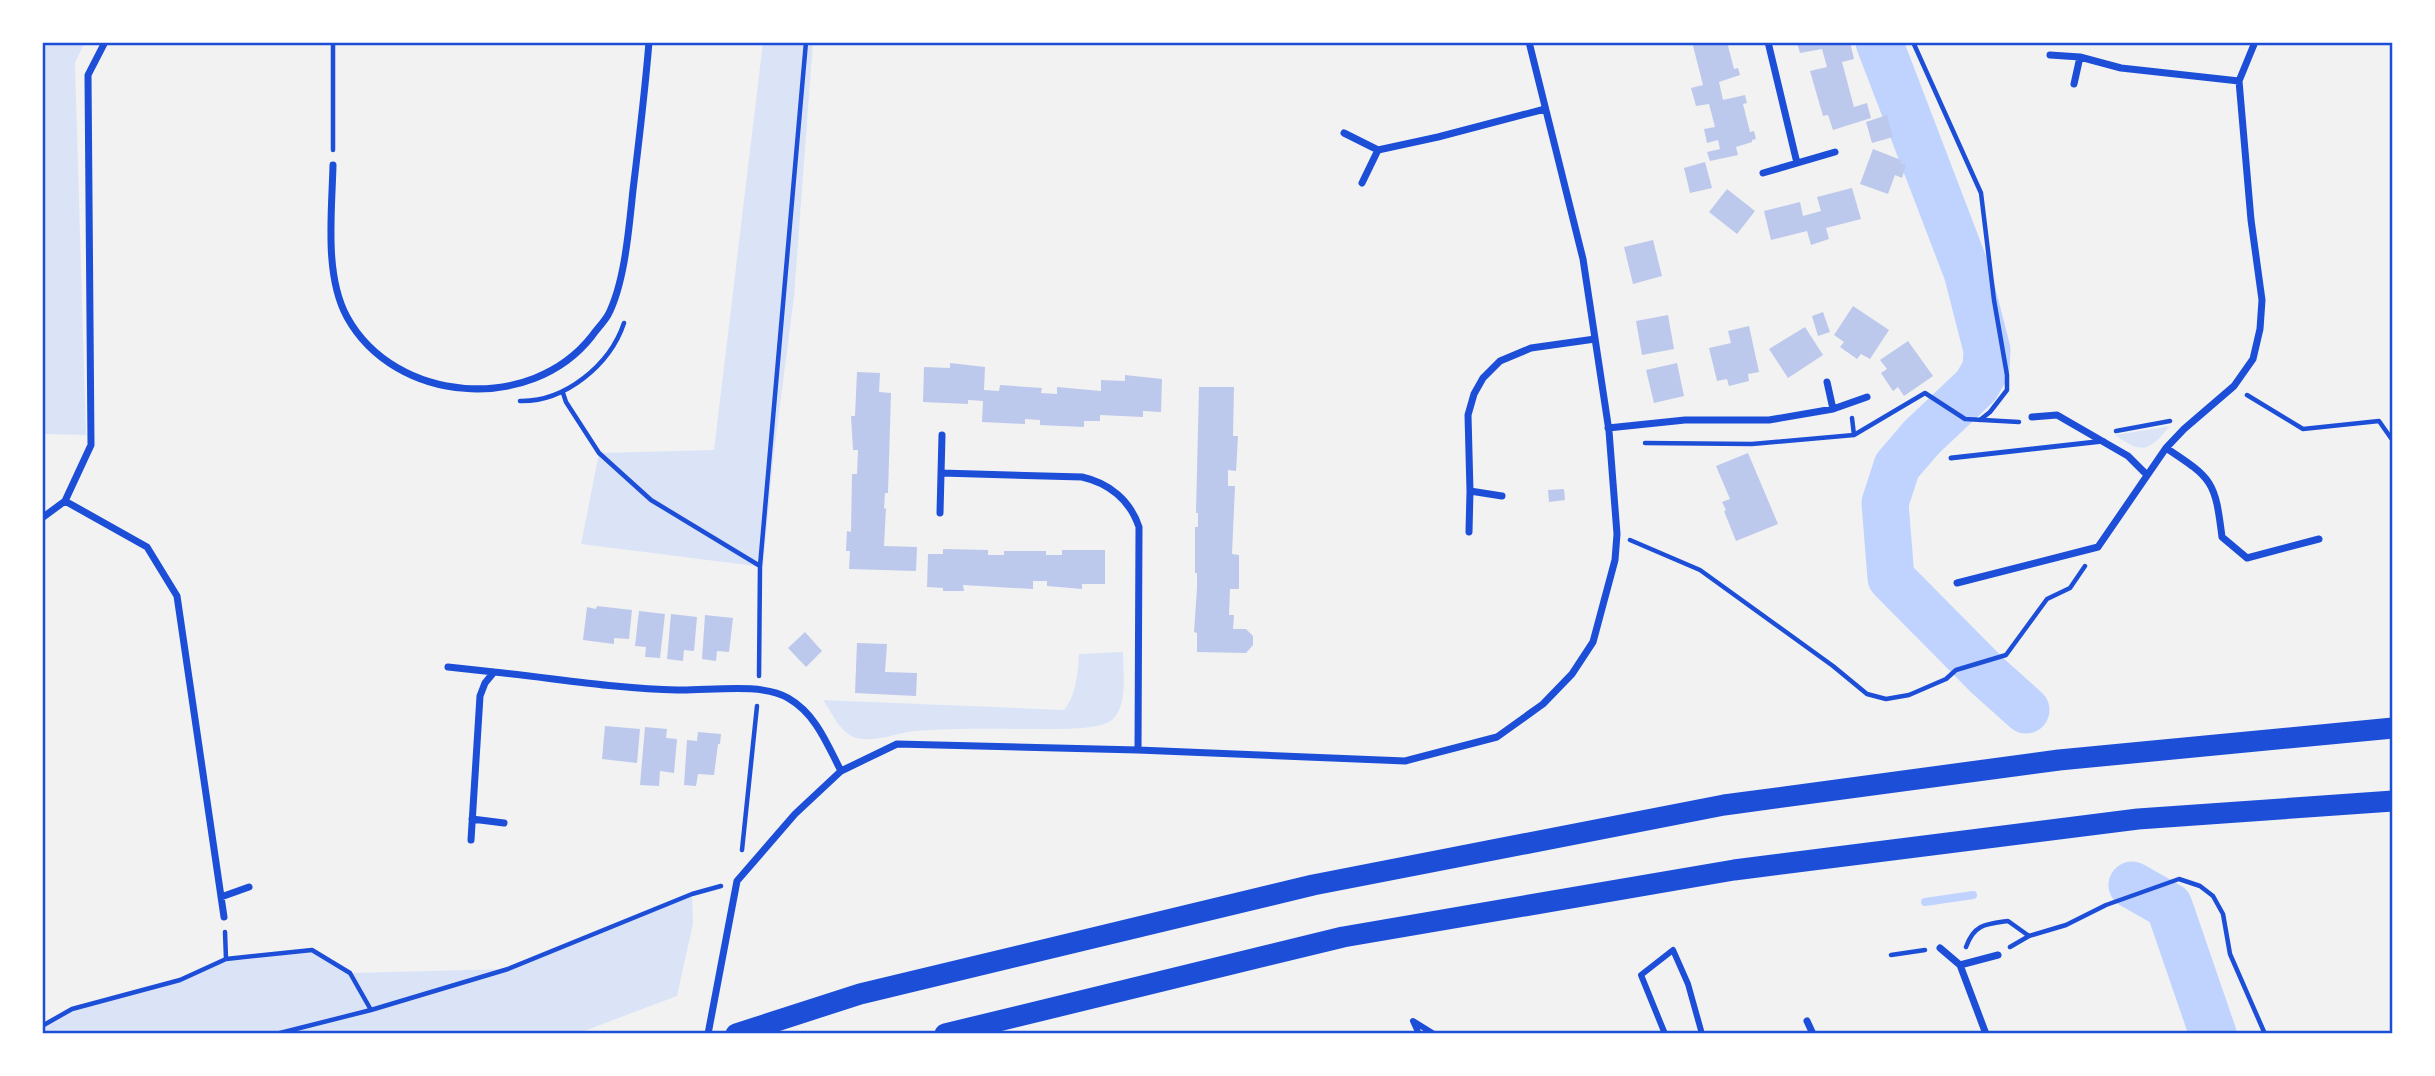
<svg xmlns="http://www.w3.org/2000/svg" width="2435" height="1076" font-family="Barlow,sans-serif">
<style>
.green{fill:#dbe4f7}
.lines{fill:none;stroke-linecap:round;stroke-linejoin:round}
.stream{stroke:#bfd3fe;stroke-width:8}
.river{stroke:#bfd3fe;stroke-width:47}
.building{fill:#bdc9ec}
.path{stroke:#1d4ed8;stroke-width:4.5}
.service{stroke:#1d4ed8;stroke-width:5}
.pedestrian{stroke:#1d4ed8;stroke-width:6}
.minor{stroke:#1d4ed8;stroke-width:7}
.motorway{stroke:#1d4ed8;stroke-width:21}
.neatline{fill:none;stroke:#1d4ed8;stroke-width:2.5}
</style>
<rect width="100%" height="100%" fill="#f2f2f2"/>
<path class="green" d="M 42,42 L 85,42 L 75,63 L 86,435 L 42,434 Z
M 763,42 L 813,42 L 794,297 L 774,452 L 763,567 L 581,544 L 599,453 L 714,450 Z
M 2170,426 C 2149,451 2143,455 2115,435 Z
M 1123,652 C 1123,672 1128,704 1113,719 C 1102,731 1051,729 1034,729 C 995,729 955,728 916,731 C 899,732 880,741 863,739 C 841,738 834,715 823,700 L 1064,710 C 1076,696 1078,672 1079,654 Z
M 692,894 L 693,924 L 677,996 L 576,1034 L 42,1034 L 42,1026 L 72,1009 L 180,980 L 226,959 L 312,950 L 350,973 L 508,969 Z"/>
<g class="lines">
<path class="stream" d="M 1925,902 L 1973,895"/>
<path class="river" d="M 1879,42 L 1967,272 L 1987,350 L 1986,369 L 1976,386 L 1922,437 L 1897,466 L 1885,503 L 1891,578 L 1988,676 L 2026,710
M 2132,885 L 2169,906 L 2213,1034"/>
</g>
<path class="building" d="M 1692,42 L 1727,42 L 1734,69 L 1738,68 L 1740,75 L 1719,82 L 1723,100 L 1745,95 L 1747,103 L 1743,104 L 1750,132 L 1754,131 L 1756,139 L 1752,140 L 1752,142 L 1736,147 L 1738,155 L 1710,161 L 1707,152 L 1720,149 L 1718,140 L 1707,143 L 1704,129 L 1715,127 L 1709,104 L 1696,106 L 1691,88 L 1703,85 Z
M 1836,42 L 1837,45 L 1850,42 L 1854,59 L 1842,62 L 1854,107 L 1867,103 L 1871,118 L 1833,130 L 1828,115 L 1823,116 L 1810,71 L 1827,67 L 1822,49 L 1800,53 L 1797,43 Z
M 1887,115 L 1893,137 L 1872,143 L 1866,122 Z
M 1873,149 L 1901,160 L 1900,163 L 1906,165 L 1902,178 L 1895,175 L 1888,194 L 1860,184 Z
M 1705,162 L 1712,188 L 1690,193 L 1684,168 Z
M 1852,188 L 1861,219 L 1826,228 L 1829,239 L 1811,245 L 1807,231 L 1771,240 L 1764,211 L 1800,202 L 1803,216 L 1821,211 L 1817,197 Z
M 1727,189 L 1755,211 L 1737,234 L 1709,212 Z
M 1653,240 L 1662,276 L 1633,284 L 1624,247 Z
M 1853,306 L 1889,330 L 1870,359 L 1861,354 L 1857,359 L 1840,347 L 1844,342 L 1834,335 Z
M 1823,312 L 1830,332 L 1818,336 L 1812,316 Z
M 1668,315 L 1674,349 L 1642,355 L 1636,321 Z
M 1749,326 L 1759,372 L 1748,374 L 1749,381 L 1729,386 L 1727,379 L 1717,381 L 1709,348 L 1731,343 L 1728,331 Z
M 1805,327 L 1823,355 L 1788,378 L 1769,349 Z
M 1908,341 L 1933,376 L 1904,396 L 1898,387 L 1893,391 L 1881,373 L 1887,369 L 1880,360 Z
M 950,363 L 985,367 L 984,390 L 999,391 L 1000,385 L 1042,388 L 1041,393 L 1057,394 L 1057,387 L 1101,391 L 1101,380 L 1125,381 L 1125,375 L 1162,379 L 1161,412 L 1143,411 L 1143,417 L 1100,415 L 1100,421 L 1084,421 L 1084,427 L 1040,425 L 1040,420 L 1025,419 L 1025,424 L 982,422 L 983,401 L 968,400 L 968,404 L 923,402 L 924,367 L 950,368 Z
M 1677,363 L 1684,396 L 1654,403 L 1646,370 Z
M 857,372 L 880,373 L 879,392 L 891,393 L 888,493 L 885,493 L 884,509 L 886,508 L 884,546 L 917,547 L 916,571 L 849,569 L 850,551 L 846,551 L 847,531 L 851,532 L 852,474 L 857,474 L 858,450 L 853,450 L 851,416 L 855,416 Z
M 1199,387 L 1234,387 L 1233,436 L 1238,436 L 1237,455 L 1236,471 L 1228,470 L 1228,486 L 1235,486 L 1232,554 L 1239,555 L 1239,589 L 1230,589 L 1229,615 L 1234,615 L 1233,629 L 1246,629 L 1253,636 L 1253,645 L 1246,653 L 1197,652 L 1197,633 L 1194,632 L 1197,588 L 1197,573 L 1195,573 L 1195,527 L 1198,527 L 1198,513 L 1196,513 Z
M 1748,453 L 1778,524 L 1736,541 L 1724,511 L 1726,510 L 1722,502 L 1730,499 L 1716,466 Z
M 1564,489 L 1565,500 L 1549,502 L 1548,490 Z
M 943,549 L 988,550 L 988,555 L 1004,555 L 1004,551 L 1046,551 L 1046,555 L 1062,555 L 1062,550 L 1105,550 L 1105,584 L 1082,584 L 1082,589 L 1047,586 L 1047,581 L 1033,581 L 1033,589 L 963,585 L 964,591 L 943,591 L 943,588 L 927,587 L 928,554 L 943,554 Z
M 597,606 L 632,610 L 629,639 L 614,638 L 614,644 L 583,640 L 587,607 L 596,609 Z
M 639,611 L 665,614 L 660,658 L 645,657 L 646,647 L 635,646 Z
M 671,614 L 697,617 L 694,651 L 684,650 L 683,661 L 667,659 Z
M 705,615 L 733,618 L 729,652 L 717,651 L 716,661 L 702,659 Z
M 805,632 L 822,651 L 806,667 L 788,648 Z
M 857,643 L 887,644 L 885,672 L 917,673 L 916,696 L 855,693 Z
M 605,726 L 640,729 L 637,763 L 602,759 Z
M 645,727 L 667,729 L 666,738 L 677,739 L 674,773 L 660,771 L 659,786 L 640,785 Z
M 698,732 L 721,734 L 720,744 L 718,744 L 714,775 L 698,774 L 696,786 L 684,785 L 687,740 L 697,741 Z"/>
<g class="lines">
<path class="path" d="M 1913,42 L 1981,193 L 1994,300 L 2007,375 L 2007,390 L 1990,412 L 1980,420
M 333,150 L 333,42
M 563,393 L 566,402 L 599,453 L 651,500 L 760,566
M 2247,395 L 2303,429 L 2379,421 L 2393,441
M 520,401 C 565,402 610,365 624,323
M 1852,418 L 1854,435
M 2116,431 L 2170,421
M 1645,443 L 1752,444 L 1854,435 L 1925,393 L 1965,419 L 2019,422
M 1630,540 L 1700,570 L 1833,666 L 1867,694 L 1886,699 L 1909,695 L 1946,679 L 1956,670 L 2006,655 L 2047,599 L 2070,588 L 2085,566
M 759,676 L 760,566 L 806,42
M 742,850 L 757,706
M 225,932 L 226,959
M 1966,947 C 1974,924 1986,924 2008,921 L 2029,936 L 2066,925 L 2106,905 L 2179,879 L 2200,886 L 2213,896 L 2223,914 L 2230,954 L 2265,1034
M 2010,947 L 2029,936
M 1891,955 L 1925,950
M 42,1026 L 72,1009 L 180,980 L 226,959 L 312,950 L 350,973 L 371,1010 L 508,969 L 692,894 L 721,886
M 276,1034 L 371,1010"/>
<path class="service" d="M 1951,458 L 2104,441"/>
<path class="pedestrian" d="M 1419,1034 L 1413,1021 L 1434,1034
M 1665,1034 L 1641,975 L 1673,950 L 1688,984 L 1702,1034"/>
<path class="minor" d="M 1768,42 L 1797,163
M 2050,55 L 2080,57 L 2121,68 L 2239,81
M 2074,84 L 2080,57
M 1344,133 L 1378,150 L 1438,137 L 1545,109
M 333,165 C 332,211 324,275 347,317 C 395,404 531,414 592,336 C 597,329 604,322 608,315 C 625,282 629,227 633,190 C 639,141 645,91 649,42
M 1763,173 L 1835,152
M 1362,183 L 1378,150
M 1827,382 L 1833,409
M 2032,417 L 2057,415 L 2128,456 L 2147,475
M 1608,428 L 1685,420 L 1769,420 L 1833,409 L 1867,397
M 2166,448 C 2213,479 2215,481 2222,537 L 2247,558 L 2319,539
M 941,473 L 1082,477 C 1109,483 1130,500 1139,527 L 1138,750
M 1470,491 L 1502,496
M 65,501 L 147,547 L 177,596 L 224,917
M 940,513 L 942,435
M 42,518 L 65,501 L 91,445 L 88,75 L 105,42
M 1469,532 L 1470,491 L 1468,415 L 1474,394 L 1483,378 L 1500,361 L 1531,348 L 1595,339
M 1957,583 L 2098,547 L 2166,448 L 2184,429 L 2234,386 L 2253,359 L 2260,329 L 2262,300 L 2251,220 L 2239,81 L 2255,42
M 448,667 L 494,672
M 472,819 L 504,823
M 471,840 L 480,696 L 485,683 L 494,672 C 553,678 618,689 677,690 C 708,691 761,682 788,698 C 816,714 827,744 841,771
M 221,897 L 249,887
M 1940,948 L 1960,965 L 1986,1034
M 1960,965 L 1998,955
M 1807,1021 L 1813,1034
M 708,1034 L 737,881 L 795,814 L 841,771 L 897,744 L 1138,750 L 1405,761 L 1497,737 L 1543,704 L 1572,674 L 1593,642 L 1615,560 L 1617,534 L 1609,431 L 1583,259 L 1529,42"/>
<path class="motorway" d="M 736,1034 L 860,994 L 1313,885 L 1724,805 L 2059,760 L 2393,728
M 945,1034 L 1343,937 L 1734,870 L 2138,819 L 2393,801"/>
</g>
<rect width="2435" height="1076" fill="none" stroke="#ffffff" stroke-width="88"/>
<rect x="44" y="44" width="2347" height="988" class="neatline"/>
</svg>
